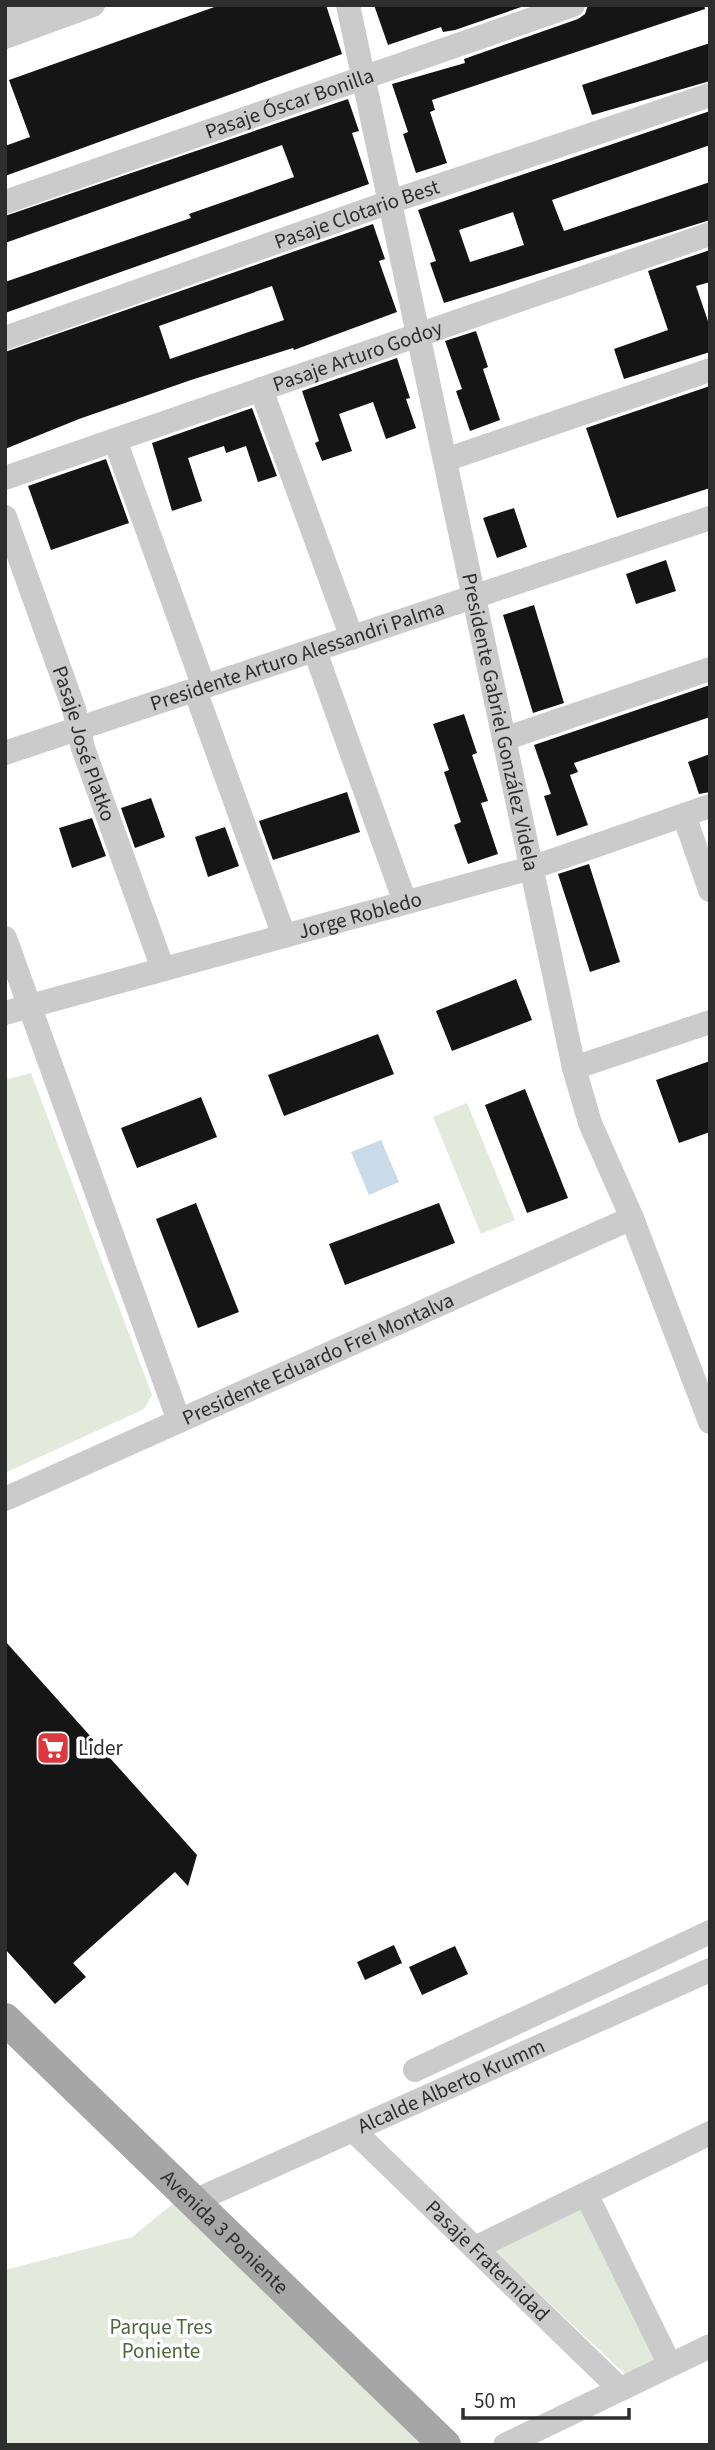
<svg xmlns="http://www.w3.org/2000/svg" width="715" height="2450" font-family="'Source Sans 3',sans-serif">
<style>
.green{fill:#e3eadc}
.water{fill:#c9dbe9}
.building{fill:#151515;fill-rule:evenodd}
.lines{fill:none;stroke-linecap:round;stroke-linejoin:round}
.minor{stroke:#cbcbcb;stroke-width:24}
.major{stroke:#a6a6a6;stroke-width:32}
.labels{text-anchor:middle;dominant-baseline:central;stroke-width:7;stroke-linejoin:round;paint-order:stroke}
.street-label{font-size:21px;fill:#2e2e2e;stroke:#fff}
.poi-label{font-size:21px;fill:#2e2e2e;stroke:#fff;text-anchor:start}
.park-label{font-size:21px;fill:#4f673d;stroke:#fff}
</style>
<rect width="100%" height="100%" fill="#fff"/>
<path class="green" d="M 31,1073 L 152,1395 L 144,1409 L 5,1473 L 5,1080 Z
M 467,1103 L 515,1220 L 481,1234 L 433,1117 Z
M 175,2202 L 428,2445 L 5,2445 L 5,2270 L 132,2237 Z
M 581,2205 L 657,2363 L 628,2377 L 492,2249 Z"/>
<path class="water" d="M 381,1140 L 399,1182 L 369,1195 L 351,1152 Z"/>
<path class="building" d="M 220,5 L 326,5 L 342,54 L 5,176 L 5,146 L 30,137 L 9,80 Z
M 374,5 L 527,5 L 455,30 L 443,32 L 441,27 L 388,45 Z
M 588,5 L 704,5 L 705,9 L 432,100 L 435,110 L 430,112 L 447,163 L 416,173 L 403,134 L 408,132 L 392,84 L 465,63 L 464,59 L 578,19 L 585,14 Z
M 710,43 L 710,81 L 592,115 L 582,85 Z
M 348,99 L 359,131 L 352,133 L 369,184 L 5,313 L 5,282 L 191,218 L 189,214 L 294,177 L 282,145 L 5,243 L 5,216 Z
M 710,111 L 710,145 L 552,200 L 564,231 L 710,182 L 710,220 L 444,303 L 430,263 L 436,261 L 418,210 ZM 513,212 L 524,245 L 470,262 L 459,230 Z
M 373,224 L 385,259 L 379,261 L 397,312 L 294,350 L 293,348 L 191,380 L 79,419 L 5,449 L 5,352 ZM 272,286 L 284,320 L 170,359 L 159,326 Z
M 710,250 L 710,282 L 696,286 L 710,327 L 710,352 L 624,379 L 614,349 L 668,330 L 648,271 Z
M 476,331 L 488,367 L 483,369 L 500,420 L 470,431 L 456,391 L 462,389 L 445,341 Z
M 397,358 L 410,398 L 406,399 L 416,428 L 386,439 L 373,402 L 339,414 L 352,451 L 322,461 L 315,443 L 319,441 L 302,391 Z
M 710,386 L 710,488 L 617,518 L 586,428 Z
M 252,408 L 277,476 L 258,482 L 246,446 L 226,453 L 224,446 L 188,458 L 202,501 L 172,511 L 152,443 Z
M 106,459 L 129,523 L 51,550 L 28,486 Z
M 514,508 L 527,547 L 497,558 L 483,518 Z
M 666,560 L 676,591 L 636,604 L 626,574 Z
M 534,605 L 564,703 L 533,713 L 503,615 Z
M 710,685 L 710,717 L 574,763 L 578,772 L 570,775 L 588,825 L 557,836 L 544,796 L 551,794 L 534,745 Z
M 464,714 L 477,753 L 472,755 L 488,801 L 481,803 L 498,854 L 468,864 L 454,825 L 461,822 L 444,772 L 449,770 L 433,724 Z
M 710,754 L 710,792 L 699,794 L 688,762 Z
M 347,792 L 360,832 L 273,860 L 259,821 Z
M 151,798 L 165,837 L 135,848 L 121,808 Z
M 92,818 L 106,856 L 72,868 L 59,828 Z
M 225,827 L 239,866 L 208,877 L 195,837 Z
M 589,864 L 620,962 L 590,972 L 558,874 Z
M 516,979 L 532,1020 L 452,1051 L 436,1011 Z
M 378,1034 L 394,1074 L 284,1116 L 268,1075 Z
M 710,1061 L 710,1132 L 679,1143 L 656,1080 Z
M 525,1089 L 568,1198 L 527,1213 L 485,1105 Z
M 201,1097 L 217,1137 L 137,1168 L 121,1128 Z
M 196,1203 L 239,1312 L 198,1328 L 156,1219 Z
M 439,1203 L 455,1243 L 345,1285 L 329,1244 Z
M 5,1641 L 197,1855 L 188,1886 L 175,1872 L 73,1963 L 86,1977 L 55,2004 L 5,1949 Z
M 394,1945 L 402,1963 L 365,1980 L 357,1962 Z
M 455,1946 L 468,1974 L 422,1995 L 409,1967 Z"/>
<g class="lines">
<g class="minor">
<path id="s1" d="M 348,5 L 574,1068 L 590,1123 L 632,1218 L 710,1422"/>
<path d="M 5,17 L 40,5"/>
<path d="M 5,37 L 93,5"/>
<path id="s2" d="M 5,202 L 573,5"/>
<path id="s3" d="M 5,338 L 390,202 L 710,95"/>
<path d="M 261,389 L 352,638"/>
<path d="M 115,440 L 204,687"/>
<path d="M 445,460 L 710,370"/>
<path id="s4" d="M 5,478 L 710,234"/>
<path id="s5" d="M 5,517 L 74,709 L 83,748 L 163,969"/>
<path d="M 315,651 L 405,902"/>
<path d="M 195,690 L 284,936"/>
<path d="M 504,739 L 710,669"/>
<path id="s6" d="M 5,753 L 710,518"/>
<path d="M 684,815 L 710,890"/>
<path d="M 5,938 L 179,1421"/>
<path id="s7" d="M 5,1013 L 531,868 L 710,806"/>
<path d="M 574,1068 L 710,1022"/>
<path id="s8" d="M 5,1499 L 632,1218"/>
<path d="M 415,2070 L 710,1932"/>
<path id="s9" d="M 354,2131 L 620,2389"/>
<path d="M 586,2194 L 670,2365"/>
<path id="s10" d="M 192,2202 L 710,1970"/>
<path d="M 475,2248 L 710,2133"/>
<path d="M 505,2445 L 710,2346"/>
</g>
<path class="major" id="s11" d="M 5,2019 L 445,2445"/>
</g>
<defs>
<symbol id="supermarket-square" viewBox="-11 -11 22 22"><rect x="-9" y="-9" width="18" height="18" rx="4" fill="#dc383e" stroke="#fff"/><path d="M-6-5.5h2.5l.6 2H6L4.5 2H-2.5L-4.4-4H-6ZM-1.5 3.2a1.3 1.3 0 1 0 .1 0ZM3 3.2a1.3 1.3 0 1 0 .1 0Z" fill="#fff"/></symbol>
</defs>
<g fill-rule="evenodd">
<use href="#supermarket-square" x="34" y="1729" width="38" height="38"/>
</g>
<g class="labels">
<g class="street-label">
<text stroke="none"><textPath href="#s2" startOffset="301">Pasaje Óscar Bonilla</textPath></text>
<text stroke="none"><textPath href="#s3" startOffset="373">Pasaje Clotario Best</textPath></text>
<text stroke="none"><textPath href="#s4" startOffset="373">Pasaje Arturo Godoy</textPath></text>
<text stroke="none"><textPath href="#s6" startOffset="308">Presidente Arturo Alessandri Palma</textPath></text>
<text stroke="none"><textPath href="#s1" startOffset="733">Presidente Gabriel González Videla</textPath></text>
<text stroke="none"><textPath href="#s5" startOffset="240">Pasaje José Platko</textPath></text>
<text stroke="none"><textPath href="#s7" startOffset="368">Jorge Robledo</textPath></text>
<text stroke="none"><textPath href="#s8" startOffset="343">Presidente Eduardo Frei Montalva</textPath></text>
<text stroke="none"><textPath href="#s10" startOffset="284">Alcalde Alberto Krumm</textPath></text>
<text stroke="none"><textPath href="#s11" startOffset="306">Avenida 3 Poniente</textPath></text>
<text stroke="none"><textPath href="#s9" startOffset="186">Pasaje Fraternidad</textPath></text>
</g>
<g class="poi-label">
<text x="78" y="1748">Lider</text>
</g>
<g class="park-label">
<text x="161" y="2327">Parque Tres<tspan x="161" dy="24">Poniente</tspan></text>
</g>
</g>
<rect width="715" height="2450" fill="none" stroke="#2e2e2e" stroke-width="14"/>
<path d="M463 2408v10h166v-10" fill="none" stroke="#2e2e2e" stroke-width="3.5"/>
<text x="474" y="2408" font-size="21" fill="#2e2e2e" stroke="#ffffff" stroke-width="5" paint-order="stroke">50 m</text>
</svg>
